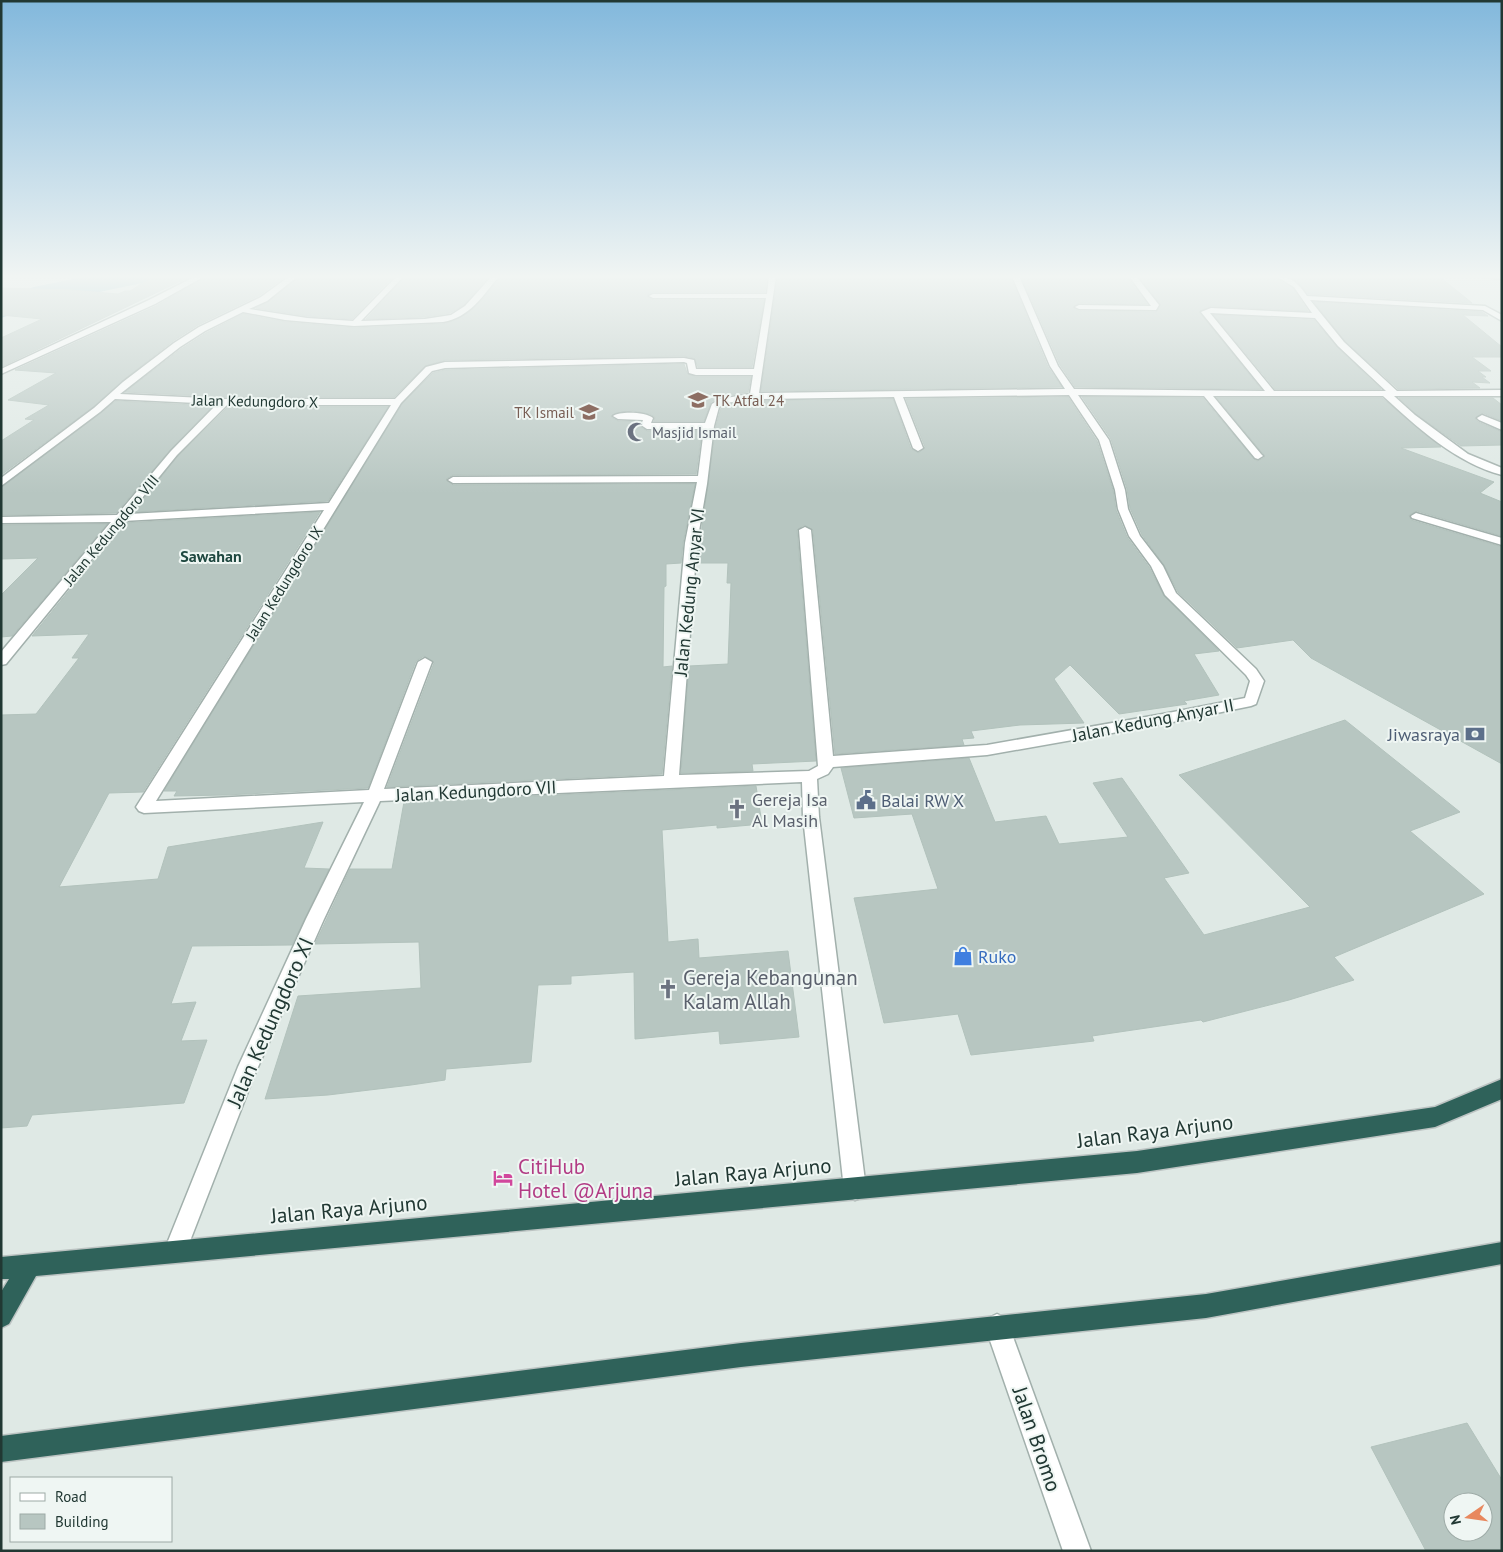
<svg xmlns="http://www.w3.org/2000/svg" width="1503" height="1552" font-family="'PT Sans',sans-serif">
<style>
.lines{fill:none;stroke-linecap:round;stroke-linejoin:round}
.river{fill:#8abdcb;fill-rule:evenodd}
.building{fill:#b7c6c1;stroke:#b2c2bc;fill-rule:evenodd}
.minor-casing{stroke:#a2b0ac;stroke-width:3}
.highway-casing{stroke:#bcc3c2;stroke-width:3}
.minor{fill:#fff;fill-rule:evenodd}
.highway{fill:#2f625a;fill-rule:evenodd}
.labels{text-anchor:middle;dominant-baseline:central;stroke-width:4;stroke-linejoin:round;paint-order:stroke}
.far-education-label{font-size:15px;fill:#785e54;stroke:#eff6f3;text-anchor:start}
.far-street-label{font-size:15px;fill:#213833;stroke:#eff6f3}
.far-worship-label{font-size:15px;fill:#5b616d;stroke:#eff6f3;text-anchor:start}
.far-quarter-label{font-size:16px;font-weight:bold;fill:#1f4840;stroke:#eff6f3}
.street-label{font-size:18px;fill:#213833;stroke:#eff6f3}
.service-label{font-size:18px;fill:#4e5e75;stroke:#eff6f3;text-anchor:end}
.worship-label{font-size:18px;fill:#5b616d;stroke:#eff6f3;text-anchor:start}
.shop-label{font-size:18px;fill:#366cbe;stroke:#eff6f3;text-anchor:start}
.near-worship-label{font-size:21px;fill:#5b616d;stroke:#eff6f3;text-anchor:start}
.near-street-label{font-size:21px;fill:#213833;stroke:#eff6f3}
.near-hotel-label{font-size:21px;fill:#b23c85;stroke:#eff6f3;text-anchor:start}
</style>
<rect width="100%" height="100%" fill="#dfe9e5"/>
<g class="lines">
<path class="river" d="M 88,276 L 151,276 L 147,282 L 42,304 L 1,318 L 1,297 L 34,287 Z"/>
</g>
<path class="building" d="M 154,276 L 191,276 L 1,367 L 1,338 L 42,319 L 1,315 L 1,288 L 71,290 L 118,294 L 125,291 L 130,291 Z
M 207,276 L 286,276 L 260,295 L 198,325 L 173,341 L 122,381 L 93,407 L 1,475 L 1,441 L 34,420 L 25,419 L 49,405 L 8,400 L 56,373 L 15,370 L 156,306 Z
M 300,276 L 394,276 L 352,319 L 307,316 L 256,308 L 268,302 Z
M 406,276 L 489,276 L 464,305 L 450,313 L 425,317 L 366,319 Z
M 501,276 L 767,276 L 765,292 L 653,292 L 647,295 L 653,300 L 764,300 L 752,367 L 698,367 L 694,358 L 684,356 L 445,360 L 425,366 L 394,397 L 225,397 L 125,392 L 181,349 L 206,333 L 243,314 L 285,322 L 354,328 L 443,324 L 453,321 L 469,312 L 482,300 Z
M 778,276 L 1010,276 L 1048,367 L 1062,387 L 761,391 Z
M 1021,276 L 1127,277 L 1147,304 L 1079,303 L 1073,308 L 1079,311 L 1156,312 L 1160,304 L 1139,277 L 1186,279 L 1184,276 L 1274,276 L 1293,288 L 1308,311 L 1211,306 L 1199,312 L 1261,389 L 1075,387 L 1060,365 Z
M 1288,276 L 1440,277 L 1472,303 L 1308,294 L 1299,283 Z
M 1314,302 L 1482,312 L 1488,316 L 1463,315 L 1502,347 L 1502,357 L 1472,357 L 1491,371 L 1478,371 L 1486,377 L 1482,377 L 1490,383 L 1472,382 L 1480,388 L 1398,389 L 1345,341 Z
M 1214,315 L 1314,320 L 1337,347 L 1381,389 L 1275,389 Z
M 684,364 L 687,373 L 695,377 L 751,377 L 748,392 L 720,397 L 711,402 L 704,421 L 654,421 L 655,417 L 650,414 L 633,411 L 616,413 L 611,417 L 618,421 L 640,422 L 639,426 L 647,431 L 702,431 L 696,474 L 453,475 L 446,479 L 453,485 L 695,484 L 683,543 L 681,563 L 666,564 L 666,586 L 664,587 L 663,667 L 672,666 L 662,774 L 387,787 L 434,663 L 424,656 L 416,661 L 368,788 L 226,795 L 174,796 L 177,791 L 164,791 L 402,404 L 433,373 L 445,370 Z
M 1068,397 L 1097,441 L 1113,490 L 1116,510 L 1127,537 L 1149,567 L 1164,596 L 1219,651 L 1194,654 L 1219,695 L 1184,701 L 1187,704 L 1119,714 L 1070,665 L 1054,679 L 1084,723 L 1020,725 L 971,731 L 974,738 L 962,739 L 964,745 L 835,754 L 813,530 L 804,525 L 797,530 L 816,761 L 752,764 L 753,771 L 681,773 L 689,666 L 728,664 L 731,583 L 727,583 L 728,563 L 697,563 L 716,426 L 721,408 L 727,405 L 754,401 L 893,399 L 911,449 L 919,453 L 925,447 L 906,399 Z
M 1082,397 L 1203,398 L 1254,459 L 1257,461 L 1264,458 L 1264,455 L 1217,398 L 1382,398 L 1441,447 L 1401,448 L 1494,482 L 1480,493 L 1502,502 L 1502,536 L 1417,511 L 1409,515 L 1411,520 L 1502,547 L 1502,764 L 1311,658 L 1293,640 L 1237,648 L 1178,592 L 1164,565 L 1142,535 L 1130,508 L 1127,489 L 1111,439 Z
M 1399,398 L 1493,398 L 1502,405 L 1502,421 L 1483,413 L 1475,418 L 1478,422 L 1502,432 L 1502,445 L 1461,446 L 1416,414 Z
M 116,401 L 213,406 L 170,450 L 116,513 L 1,515 L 1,488 Z
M 228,407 L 388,407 L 328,501 L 133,512 L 178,456 Z
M 320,512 L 143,792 L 109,793 L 59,887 L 158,879 L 168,847 L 323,822 L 304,868 L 329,869 L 292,945 L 192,946 L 171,1004 L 196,1002 L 181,1041 L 207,1040 L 184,1103 L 32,1115 L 27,1126 L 1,1128 L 1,715 L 36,714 L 79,658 L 72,658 L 89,634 L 32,636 L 124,523 Z
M 107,524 L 12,636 L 1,637 L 1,595 L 38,558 L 1,559 L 1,525 Z
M 1345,720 L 1460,812 L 1410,831 L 1484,894 L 1334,957 L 1354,980 L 1289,1000 L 1203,1022 L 1201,1020 L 1092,1036 L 1094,1041 L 971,1055 L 958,1014 L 884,1023 L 854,898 L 938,889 L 912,814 L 854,818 L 841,768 L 969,758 L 995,822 L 1046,816 L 1059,844 L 1128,837 L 1093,783 L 1122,778 L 1189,873 L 1164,878 L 1204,935 L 1310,907 L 1179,775 Z
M 756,786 L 762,824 L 717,828 L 717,825 L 662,830 L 668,942 L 698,939 L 699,958 L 788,951 L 799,1037 L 720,1044 L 719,1031 L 635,1039 L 634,972 L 571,976 L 571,984 L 538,985 L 531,1062 L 446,1069 L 445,1080 L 411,1085 L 328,1095 L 265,1099 L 298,996 L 421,988 L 419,942 L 315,944 L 350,869 L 392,869 L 404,802 Z
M 1467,1423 L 1502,1480 L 1502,1551 L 1426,1551 L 1371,1447 ZM 1453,1502 L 1483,1502 L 1483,1532 L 1453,1532 Z"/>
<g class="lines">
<defs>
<path id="minor" d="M 196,276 L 205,276 L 155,304 L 1,374 L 1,369 L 149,300 Z
M 290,276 L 298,276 L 267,301 L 249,309 L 307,318 L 353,321 L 397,276 L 404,276 L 361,321 L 425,319 L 451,315 L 465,306 L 492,276 L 499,276 C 482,297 470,317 443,322 L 354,326 L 285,320 L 243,312 L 205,331 L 180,347 L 120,394 L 225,399 L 395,399 L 426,367 L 445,362 L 684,358 L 694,360 L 696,369 L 754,369 L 766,298 L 653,298 L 649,296 L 653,294 L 767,294 L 769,276 L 776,276 L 759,393 L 1065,389 L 1050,366 L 1012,276 L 1019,276 L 1058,366 L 1074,389 L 1265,391 L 1201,312 L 1211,308 L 1312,313 L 1294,287 L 1276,276 C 1291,276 1299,284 1307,296 L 1485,306 L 1502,315 L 1502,321 L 1483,310 L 1310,300 L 1344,342 L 1397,391 L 1502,390 L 1502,396 L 1394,396 L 1415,415 L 1468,454 L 1502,468 L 1502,475 C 1456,463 1417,427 1383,396 L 1213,396 L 1261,454 L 1263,456 L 1258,459 L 1255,458 L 1204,396 L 1078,395 L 1109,440 L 1125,490 L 1128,509 L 1140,536 L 1163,566 L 1176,593 L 1256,669 L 1264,681 L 1256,704 L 1251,706 L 1163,724 L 987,755 L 833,767 L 828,774 L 817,779 L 819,817 L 866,1189 L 863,1197 L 855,1200 L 847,1197 L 844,1189 L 803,817 L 802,782 L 380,801 L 324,919 L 254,1076 L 183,1259 L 175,1262 L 167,1259 L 164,1251 L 238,1067 L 306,919 L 364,802 L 144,813 L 139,811 L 136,807 L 324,510 L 123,521 L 6,664 L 1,665 L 1,652 L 111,522 L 1,523 L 1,517 L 117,515 L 171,451 L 217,404 L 115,399 L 100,412 L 1,486 L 1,478 L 94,408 L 123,382 L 174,343 L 199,327 L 261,297 ZM 1210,313 L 1315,318 L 1338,346 L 1386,391 L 1274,391 ZM 684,362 L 687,363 L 689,373 L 696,375 L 753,375 L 750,394 L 720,399 L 712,404 L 705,423 L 651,423 L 653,418 C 646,412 620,411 613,416 L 618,419 L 643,420 L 641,425 L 647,429 L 704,429 L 698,476 L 453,477 L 448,480 L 453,483 L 697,482 L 685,543 L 664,776 L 384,789 L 432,662 L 425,658 L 418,662 L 369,790 L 156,801 L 401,403 L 432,371 L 445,368 ZM 1069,395 L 1099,440 L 1115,490 L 1118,509 L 1129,536 L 1151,566 L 1165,595 L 1246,675 L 1250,681 L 1245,698 L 1163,714 L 987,745 L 833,756 L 811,530 L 805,527 L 799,530 L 818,766 L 809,771 L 679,775 L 697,543 L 707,484 L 714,426 L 719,407 L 726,403 L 754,399 L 894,397 L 913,448 L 918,451 L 923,448 L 903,397 ZM 227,405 L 391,405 L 329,503 L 129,514 L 177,455 Z
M 1129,276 L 1136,276 L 1159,305 L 1156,310 L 1079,309 L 1075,307 L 1079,305 L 1151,306 Z
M 1477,276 L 1502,276 L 1502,279 Z
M 1482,415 L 1502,423 L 1502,430 L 1479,420 L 1477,418 Z
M 1416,513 L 1502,538 L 1502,545 L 1412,518 L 1411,516 Z
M 997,1314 L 1005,1318 L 1009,1326 L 1091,1551 L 1063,1551 L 985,1326 L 989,1318 Z"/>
<path id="highway" d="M 1502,1079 L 1502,1099 L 1435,1127 L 1137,1173 L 36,1276 L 9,1324 L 1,1328 L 1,1292 L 9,1279 L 1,1279 L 1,1257 L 1137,1151 L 1435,1107 Z
M 1502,1242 L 1502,1264 L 1206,1318 L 741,1367 L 1,1462 L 1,1436 L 741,1343 L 1206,1294 Z"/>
</defs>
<use href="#minor" class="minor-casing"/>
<use href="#highway" class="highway-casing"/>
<use href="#minor" class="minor"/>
<use href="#highway" class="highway"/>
</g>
<linearGradient id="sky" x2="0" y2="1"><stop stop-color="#82b8dc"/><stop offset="0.56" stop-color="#f1f5f3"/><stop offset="1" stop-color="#f1f5f3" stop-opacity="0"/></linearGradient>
<rect width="1503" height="494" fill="url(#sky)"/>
<defs>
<symbol id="school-bare" viewBox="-9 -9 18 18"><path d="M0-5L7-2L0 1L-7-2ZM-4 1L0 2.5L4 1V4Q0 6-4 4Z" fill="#8d6e63" stroke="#eff6f3" stroke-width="2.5" paint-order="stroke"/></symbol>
<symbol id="mosque-bare" viewBox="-9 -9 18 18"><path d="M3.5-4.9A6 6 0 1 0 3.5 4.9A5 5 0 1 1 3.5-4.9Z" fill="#6b7280" stroke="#eff6f3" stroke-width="2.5" paint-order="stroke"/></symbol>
<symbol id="bank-bare" viewBox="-9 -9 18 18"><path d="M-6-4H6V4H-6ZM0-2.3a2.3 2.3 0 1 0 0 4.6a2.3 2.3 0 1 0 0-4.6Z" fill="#5c6f8a" stroke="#eff6f3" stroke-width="2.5" paint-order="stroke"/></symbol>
<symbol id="civic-bare" viewBox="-9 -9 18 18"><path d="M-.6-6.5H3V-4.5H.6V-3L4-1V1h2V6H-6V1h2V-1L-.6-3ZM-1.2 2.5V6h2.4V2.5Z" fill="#5c6f8a" stroke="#eff6f3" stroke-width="2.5" paint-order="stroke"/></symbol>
<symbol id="church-bare" viewBox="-9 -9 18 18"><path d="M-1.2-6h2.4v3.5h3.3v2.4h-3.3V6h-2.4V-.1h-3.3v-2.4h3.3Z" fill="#6b7280" stroke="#eff6f3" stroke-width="2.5" paint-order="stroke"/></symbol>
<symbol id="shop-bare" viewBox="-9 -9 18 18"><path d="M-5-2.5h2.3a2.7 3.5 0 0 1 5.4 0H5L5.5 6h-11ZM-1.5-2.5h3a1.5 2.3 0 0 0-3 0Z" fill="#3f7fe0" stroke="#eff6f3" stroke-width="2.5" paint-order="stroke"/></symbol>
<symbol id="hotel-bare" viewBox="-9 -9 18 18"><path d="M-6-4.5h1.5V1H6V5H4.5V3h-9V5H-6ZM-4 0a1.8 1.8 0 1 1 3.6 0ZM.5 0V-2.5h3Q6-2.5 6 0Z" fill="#d1479c" stroke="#eff6f3" stroke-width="2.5" paint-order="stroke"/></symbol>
</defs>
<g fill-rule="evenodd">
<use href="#school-bare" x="684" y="386" width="28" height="28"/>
<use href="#school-bare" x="575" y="398" width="28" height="28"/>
<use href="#mosque-bare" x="623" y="418" width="28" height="28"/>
<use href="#bank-bare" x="1461" y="720" width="28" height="28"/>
<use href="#civic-bare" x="852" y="786" width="28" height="28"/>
<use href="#church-bare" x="723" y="795" width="28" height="28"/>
<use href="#shop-bare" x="949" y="942" width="28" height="28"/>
<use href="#church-bare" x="654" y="975" width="28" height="28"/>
<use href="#hotel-bare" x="489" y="1164" width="28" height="28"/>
</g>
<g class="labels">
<g class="far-education-label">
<text x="713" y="400">TK Atfal 24</text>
<text x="574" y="412" text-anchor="end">TK Ismail</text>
</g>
<g class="far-street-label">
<text transform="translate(255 401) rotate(1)">Jalan Kedungdoro X</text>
<text transform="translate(111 530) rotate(-50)">Jalan Kedungdoro VIII</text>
<text transform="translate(284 583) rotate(-58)">Jalan Kedungdoro IX</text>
</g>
<g class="far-worship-label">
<text x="652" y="432">Masjid Ismail</text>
</g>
<g class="far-quarter-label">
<text x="211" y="556">Sawahan</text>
</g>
<g class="street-label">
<text transform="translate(689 592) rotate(-84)">Jalan Kedung Anyar VI</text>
<text transform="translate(1153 720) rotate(-11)">Jalan Kedung Anyar II</text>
<text transform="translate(476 791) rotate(-3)">Jalan Kedungdoro VII</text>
</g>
<g class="service-label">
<text x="1460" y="734">Jiwasraya</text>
<text x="881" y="800" text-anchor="start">Balai RW X</text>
</g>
<g class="worship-label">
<text x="752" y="799">Gereja Isa<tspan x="752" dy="21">Al Masih</tspan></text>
</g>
<g class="shop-label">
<text x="978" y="956">Ruko</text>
</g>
<g class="near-worship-label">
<text x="683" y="977">Gereja Kebangunan<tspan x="683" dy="24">Kalam Allah</tspan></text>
</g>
<g class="near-street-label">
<text transform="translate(270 1022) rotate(-66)">Jalan Kedungdoro XI</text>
<text transform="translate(1155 1131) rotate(-7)">Jalan Raya Arjuno</text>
<text transform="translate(753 1172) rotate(-5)">Jalan Raya Arjuno</text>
<text transform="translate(349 1209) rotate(-5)">Jalan Raya Arjuno</text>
<text transform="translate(1037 1439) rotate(71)">Jalan Bromo</text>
</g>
<g class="near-hotel-label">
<text x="518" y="1166">CitiHub<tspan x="518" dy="24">Hotel @Arjuna</tspan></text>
</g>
</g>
<rect width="1503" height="1552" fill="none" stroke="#213833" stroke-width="5"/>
<rect x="10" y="1477" width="162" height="65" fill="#eff6f3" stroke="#9daaa6"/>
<rect x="20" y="1493" width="25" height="8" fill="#ffffff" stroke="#9daaa6"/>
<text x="55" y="1502" font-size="15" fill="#213833">Road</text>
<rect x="20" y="1514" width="25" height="15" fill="#b7c6c1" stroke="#9daaa6"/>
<text x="55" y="1527" font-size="15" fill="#213833">Building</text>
<g transform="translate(1468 1517) rotate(257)"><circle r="24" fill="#eff6f3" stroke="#9daaa6"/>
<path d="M0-4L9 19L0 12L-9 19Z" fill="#e8885e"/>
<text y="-8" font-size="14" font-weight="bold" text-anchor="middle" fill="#213833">N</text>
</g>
</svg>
